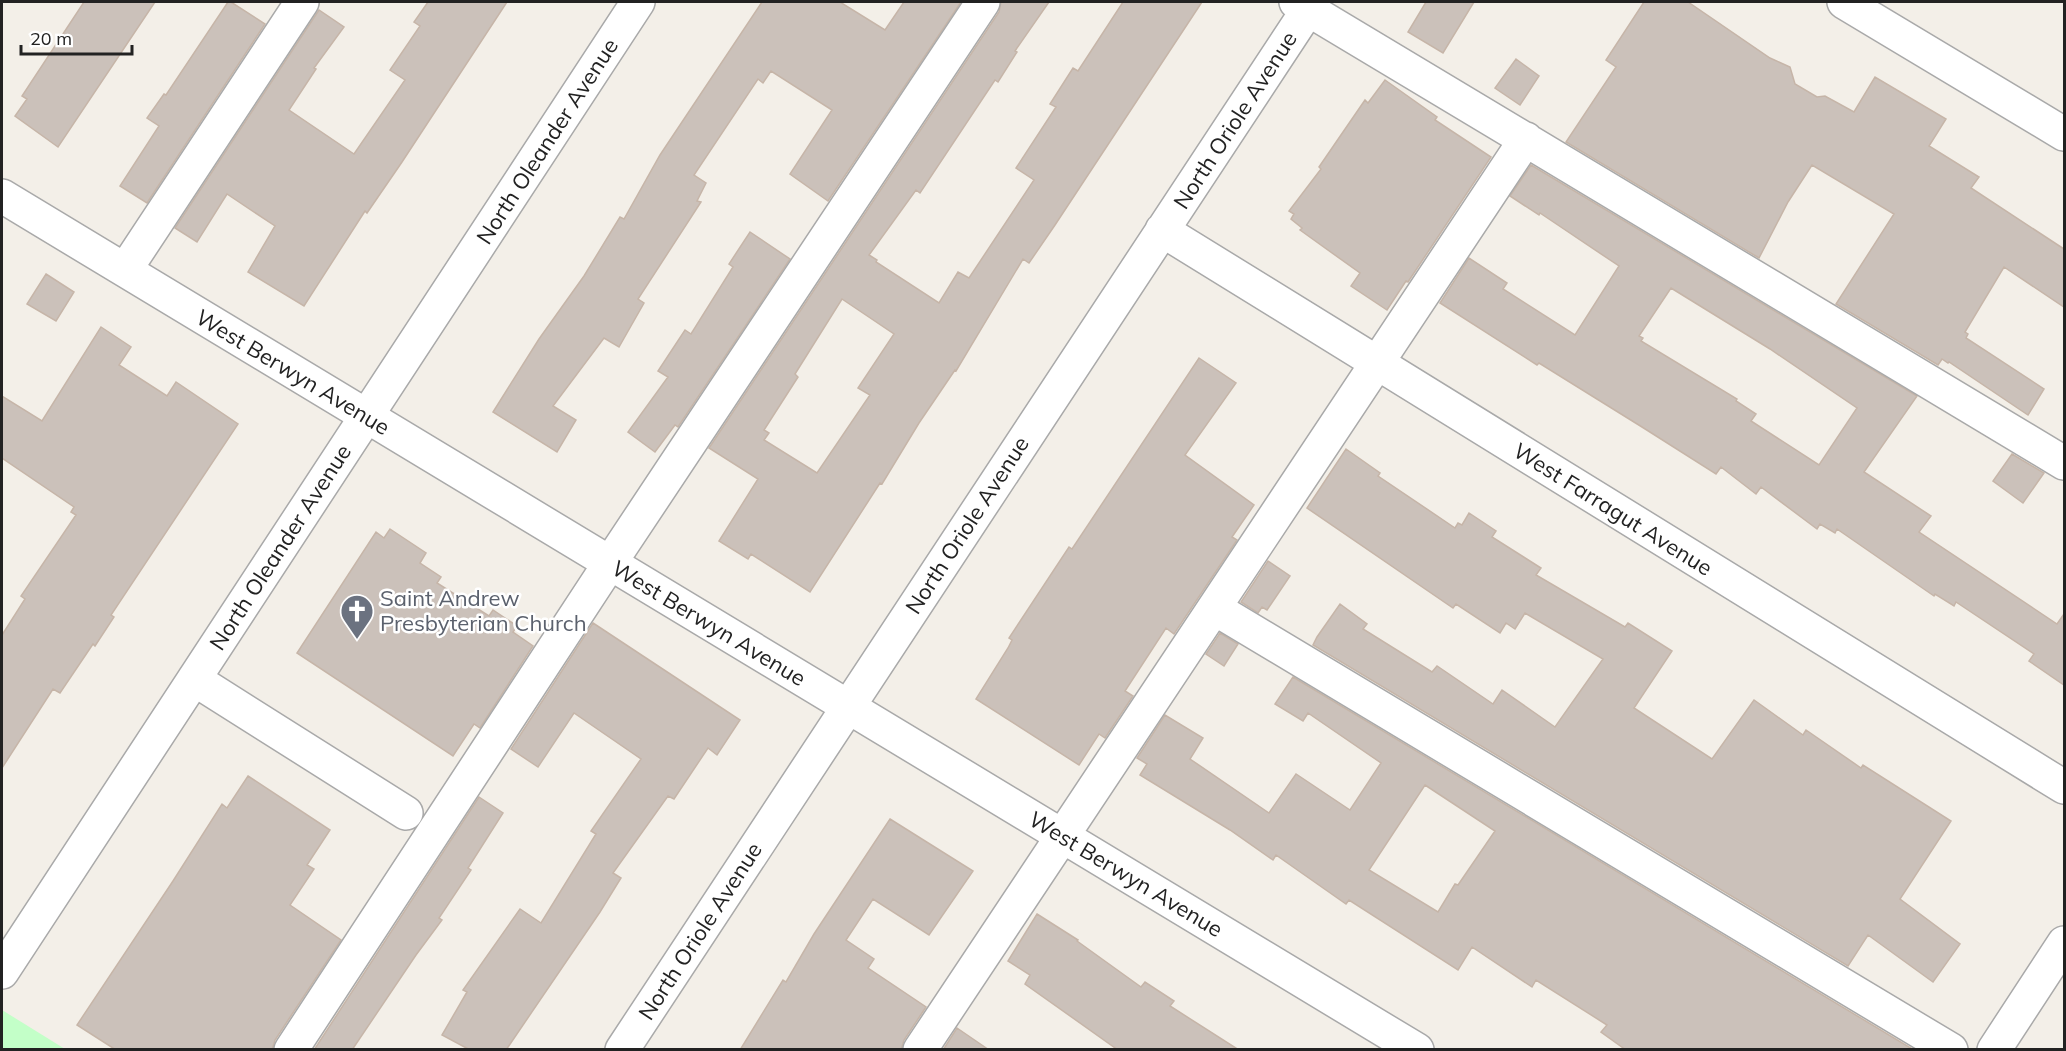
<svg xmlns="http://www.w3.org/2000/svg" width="2066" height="1051" font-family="Mulish,sans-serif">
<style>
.park{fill:#c3ffc8}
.building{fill:#cbc1ba;stroke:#c6b5a8;stroke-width:1.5;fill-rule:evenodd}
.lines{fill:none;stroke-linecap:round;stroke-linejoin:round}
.minor-casing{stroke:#a9a9a9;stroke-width:36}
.minor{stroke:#fff;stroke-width:33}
.labels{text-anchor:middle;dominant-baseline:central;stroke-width:5;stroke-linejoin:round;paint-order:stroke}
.street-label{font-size:22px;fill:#222;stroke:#fff}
.worship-label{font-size:22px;fill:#5b616d;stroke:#fff;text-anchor:start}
</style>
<rect width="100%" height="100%" fill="#f3efe8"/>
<path class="park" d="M 2,1010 L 65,1049 L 2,1049 Z"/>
<path class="building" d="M 84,2 L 155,2 L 58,147 L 15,116 L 27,99 L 22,96 Z
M 228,2 L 231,2 L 265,24 L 147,203 L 120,186 L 159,126 L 147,118 L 164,94 L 166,95 Z
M 428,2 L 507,2 L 402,162 L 367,213 L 365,211 L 304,306 L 248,272 L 275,226 L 227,194 L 197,242 L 175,228 L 319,10 L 344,27 L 314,68 L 316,69 L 289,110 L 354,154 L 405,80 L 390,70 L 420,26 L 414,22 Z
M 762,2 L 840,2 L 885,30 L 904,2 L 961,2 L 828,201 L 790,174 L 832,110 L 771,71 L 763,83 L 758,79 L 694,175 L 706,183 L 697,201 L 701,202 L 638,299 L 644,303 L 619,347 L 604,338 L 553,406 L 576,420 L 557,452 L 493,412 L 539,339 L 584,276 L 620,217 L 624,219 L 660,155 Z
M 1001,2 L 1049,2 L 1015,51 L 1017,52 L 998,82 L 995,80 L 920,193 L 916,190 L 869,255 L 877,260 L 876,262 L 939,303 L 958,272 L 969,278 L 1034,180 L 1016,168 L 1056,107 L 1050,104 L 1073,68 L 1078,71 L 1123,2 L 1202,2 L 1055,225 L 1029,263 L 1023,259 L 956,371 L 955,370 L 919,423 L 882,484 L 880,483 L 810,592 L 751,554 L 748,559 L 719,541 L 758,479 L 709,448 L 999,12 ZM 842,299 L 894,334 L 858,388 L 870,395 L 817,473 L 764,440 L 769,433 L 764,430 L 798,377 L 795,374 Z
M 1426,2 L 1474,2 L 1443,53 L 1408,32 Z
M 1644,2 L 1688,2 L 1770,58 L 1790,67 L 1795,84 L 1817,97 L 1825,96 L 1854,112 L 1875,77 L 1946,119 L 1929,146 L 1979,177 L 1971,188 L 2064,249 L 2064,307 L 2004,267 L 1965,332 L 1968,334 L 1966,338 L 2044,389 L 2028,415 L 1949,362 L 1948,363 L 1942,359 L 1938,365 L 1836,304 L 1894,214 L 1812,165 L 1788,202 L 1759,258 L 1566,142 L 1616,67 L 1606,60 Z
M 1516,59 L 1539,76 L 1520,105 L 1495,88 Z
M 1385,80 L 1437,117 L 1435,120 L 1491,157 L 1408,282 L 1406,281 L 1387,310 L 1351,286 L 1360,273 L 1300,230 L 1302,228 L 1291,219 L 1294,214 L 1289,211 L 1321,169 L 1319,167 L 1365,100 L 1368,103 Z
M 1531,165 L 1917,396 L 1864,472 L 1931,516 L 1919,532 L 2057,624 L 2064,614 L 2064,685 L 2029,661 L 2034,654 L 1956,602 L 1954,606 L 1935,594 L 1934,596 L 1837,529 L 1835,533 L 1820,524 L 1817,529 L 1761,487 L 1756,494 L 1721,467 L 1716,474 L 1642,427 L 1539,363 L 1537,365 L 1440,303 L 1469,258 L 1507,283 L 1503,289 L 1575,335 L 1619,266 L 1540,213 L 1539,215 L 1510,196 ZM 1671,288 L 1770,349 L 1857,408 L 1819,465 L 1751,421 L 1756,414 L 1736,401 L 1737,399 L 1641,341 L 1643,338 L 1639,336 Z
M 750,232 L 790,259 L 678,427 L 675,425 L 655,452 L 628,432 L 668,377 L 658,371 L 685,330 L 691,334 L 733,267 L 729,264 Z
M 46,274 L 74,292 L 56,321 L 27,304 Z
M 101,327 L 131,347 L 119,365 L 167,396 L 176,382 L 238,424 L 111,615 L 114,617 L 95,646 L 93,644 L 60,693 L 53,689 L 2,768 L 2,635 L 25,599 L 21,596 L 76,515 L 71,512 L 74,507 L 2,458 L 2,396 L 42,421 Z
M 1199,358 L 1236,383 L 1185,455 L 1254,505 L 1232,537 L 1237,540 L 1174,634 L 1166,628 L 1125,691 L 1133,696 L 1105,738 L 1099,734 L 1079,765 L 976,699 L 1008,648 L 1012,640 L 1009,638 L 1069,547 L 1072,549 Z
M 1346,449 L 1380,473 L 1378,476 L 1455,528 L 1458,523 L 1462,525 L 1469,513 L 1496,531 L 1492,537 L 1541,568 L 1536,575 L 1625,627 L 1628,623 L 1672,651 L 1634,708 L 1712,759 L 1754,700 L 1803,735 L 1806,730 L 1861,768 L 1863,765 L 1951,821 L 1900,899 L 1960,944 L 1933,982 L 1868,935 L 1848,966 L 1313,645 L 1317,637 L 1340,604 L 1367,624 L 1363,629 L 1432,672 L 1437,666 L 1493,704 L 1502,690 L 1555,727 L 1603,659 L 1525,613 L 1515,629 L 1506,623 L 1500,633 L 1456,604 L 1453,608 L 1307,508 Z
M 2012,454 L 2044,473 L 2023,503 L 1993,481 Z
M 390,529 L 426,553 L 420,563 L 441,577 L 437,583 L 489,616 L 493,610 L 517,626 L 513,632 L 533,646 L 480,728 L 474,724 L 453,756 L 297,653 L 376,532 L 384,538 Z
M 1268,561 L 1290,576 L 1267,610 L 1262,607 L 1258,613 L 1241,602 Z
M 593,623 L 740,720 L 717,755 L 708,748 L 674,799 L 668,796 L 613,873 L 621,878 L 600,912 L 506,1050 L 470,1050 L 442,1035 L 467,992 L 463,990 L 520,909 L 541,923 L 596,834 L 591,831 L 641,759 L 574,713 L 538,767 L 511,749 Z
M 1220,633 L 1238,644 L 1224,666 L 1206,654 Z
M 1293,677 L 1914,1050 L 1626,1050 L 1601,1032 L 1607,1025 L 1536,980 L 1532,987 L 1472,947 L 1458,970 L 1349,900 L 1346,904 L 1276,855 L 1273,860 L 1230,830 L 1140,775 L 1147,764 L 1137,758 L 1165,715 L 1203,738 L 1190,759 L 1269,813 L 1296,774 L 1350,810 L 1381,763 L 1308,713 L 1303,721 L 1275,704 ZM 1425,785 L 1495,831 L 1458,885 L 1455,884 L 1438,912 L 1369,870 Z
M 248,776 L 330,830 L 307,865 L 314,869 L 290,905 L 341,940 L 275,1040 L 272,1050 L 116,1050 L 77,1025 L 173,881 L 222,804 L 227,808 Z
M 479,797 L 503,813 L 468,868 L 471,870 L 439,918 L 442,920 L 416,955 L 352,1050 L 314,1050 Z
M 890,819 L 973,871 L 929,935 L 873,899 L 846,940 L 874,959 L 868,968 L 926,1007 L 904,1040 L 901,1050 L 740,1050 L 783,980 L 786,982 L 814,934 Z
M 1037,914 L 1078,940 L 1077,941 L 1141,987 L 1145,982 L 1174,1001 L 1170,1006 L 1239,1050 L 1118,1050 L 1025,984 L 1030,975 L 1008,961 Z
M 957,1028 L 989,1050 L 943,1050 Z"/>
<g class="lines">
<defs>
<path id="minor" d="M 1296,2 L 2064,463
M 1844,2 L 2064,134
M 2,196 L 1417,1050
M 1162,230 L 2064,787
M 125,270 L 302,2
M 1214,608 L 1951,1050
M 194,679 L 406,813
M 2,972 L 638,2
M 291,1050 L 610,563 L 983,2
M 622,1050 L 1313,2
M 920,1050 L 1526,139
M 1994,1050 L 2064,943"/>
</defs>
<use href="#minor" class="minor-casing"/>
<use href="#minor" class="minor"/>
</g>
<defs>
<symbol id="church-pin" viewBox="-11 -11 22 30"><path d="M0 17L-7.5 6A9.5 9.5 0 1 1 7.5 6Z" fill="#6b7280" stroke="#fff"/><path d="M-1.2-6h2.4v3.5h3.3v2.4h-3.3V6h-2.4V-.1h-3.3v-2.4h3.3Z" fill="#fff"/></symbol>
</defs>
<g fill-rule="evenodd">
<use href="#church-pin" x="338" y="592" width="38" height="52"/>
</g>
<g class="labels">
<g class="street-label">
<text transform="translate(1235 120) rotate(-57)">North Oriole Avenue</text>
<text transform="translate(547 141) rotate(-57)">North Oleander Avenue</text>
<text transform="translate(293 372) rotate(31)">West Berwyn Avenue</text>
<text transform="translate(1613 509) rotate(32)">West Farragut Avenue</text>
<text transform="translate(967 525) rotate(-57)">North Oriole Avenue</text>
<text transform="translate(280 547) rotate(-57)">North Oleander Avenue</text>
<text transform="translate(709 623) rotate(31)">West Berwyn Avenue</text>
<text transform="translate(1126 874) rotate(31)">West Berwyn Avenue</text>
<text transform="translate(700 931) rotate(-57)">North Oriole Avenue</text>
</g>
<g class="worship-label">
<text x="380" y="598">Saint Andrew<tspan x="380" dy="25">Presbyterian Church</tspan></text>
</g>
</g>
<rect width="2066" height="1051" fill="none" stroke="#222222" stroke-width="6"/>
<path d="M21 45v9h111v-9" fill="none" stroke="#222222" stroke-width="3"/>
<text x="30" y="45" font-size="18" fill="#222222" stroke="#ffffff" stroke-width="4.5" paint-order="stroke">20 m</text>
</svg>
